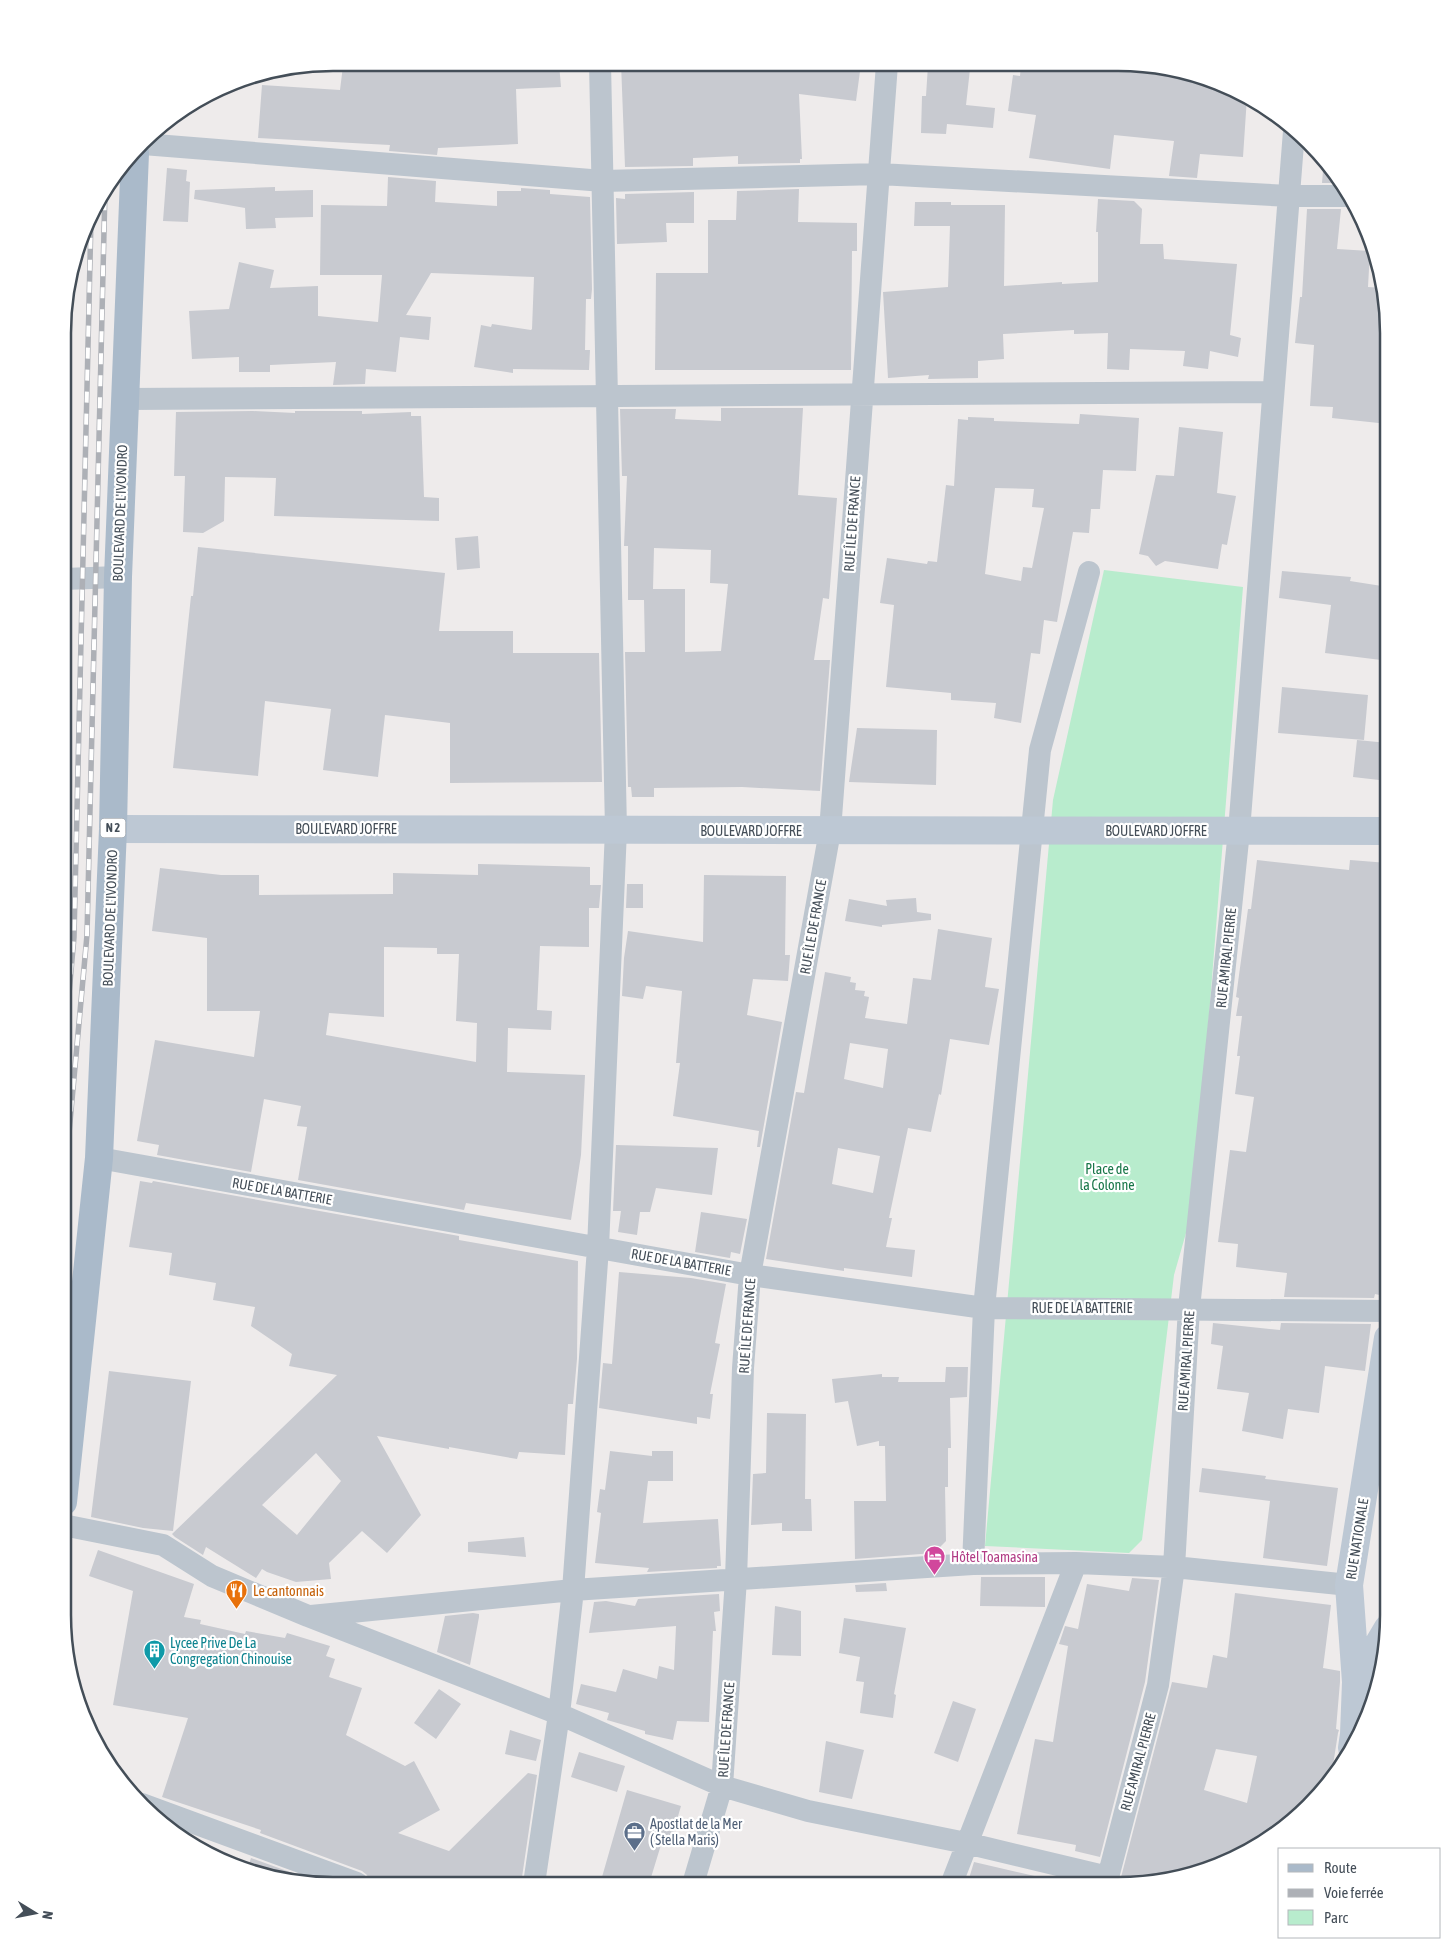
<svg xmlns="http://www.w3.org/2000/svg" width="1451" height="1948" font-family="'Asap Condensed',sans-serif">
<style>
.green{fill:#b8eccd}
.building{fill:#c8cad0;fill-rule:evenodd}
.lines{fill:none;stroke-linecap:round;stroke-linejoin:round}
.street{stroke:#bcc5ce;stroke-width:22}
.secondary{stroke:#bdc8d4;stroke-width:28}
.primary{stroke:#aabaca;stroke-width:28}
.rail-casing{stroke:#adb0b6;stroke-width:5.5}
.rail{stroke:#fff;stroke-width:4;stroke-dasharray:11;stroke-linecap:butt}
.labels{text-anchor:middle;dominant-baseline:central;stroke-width:4.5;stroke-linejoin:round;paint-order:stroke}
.shield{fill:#fff;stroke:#7c838a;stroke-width:1}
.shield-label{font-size:12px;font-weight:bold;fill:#444e58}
.street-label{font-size:14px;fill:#444e58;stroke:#fff}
.park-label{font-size:14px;fill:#187648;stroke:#fff}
.hotel-label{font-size:14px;fill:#b23c85;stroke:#fff;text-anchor:start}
.food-label{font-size:14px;fill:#c56008;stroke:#fff;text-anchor:start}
.culture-label{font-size:14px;fill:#0d838f;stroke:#fff;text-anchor:start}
.service-label{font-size:14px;fill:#4e5e75;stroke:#fff;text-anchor:start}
.rim{fill:none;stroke:#444e58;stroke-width:2.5}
</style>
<rect width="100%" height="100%" fill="#eeebeb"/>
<path class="green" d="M 1104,570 L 1243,587 L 1194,1205 L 1174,1275 L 1142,1540 L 1129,1553 L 985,1546 L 1053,800 Z"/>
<path class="building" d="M 358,63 L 559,63 L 561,87 L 516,89 L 518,144 L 438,148 L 437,155 L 389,151 L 390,145 L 258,138 L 262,85 L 340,90 L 343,66 L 357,68 Z
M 621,63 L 797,64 L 861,64 L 856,101 L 799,94 L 802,159 L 800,159 L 800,163 L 738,164 L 738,156 L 693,158 L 693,166 L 625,167 Z
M 1021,64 L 1154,65 L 1221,83 L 1247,97 L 1243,157 L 1200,154 L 1197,178 L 1169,176 L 1174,141 L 1114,135 L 1110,169 L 1029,158 L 1036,115 L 1008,111 L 1013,75 L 1020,76 Z
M 928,65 L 970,69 L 966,105 L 995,108 L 993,128 L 947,124 L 946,134 L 921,133 L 922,96 L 926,96 Z
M 1324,158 L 1338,180 L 1340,183 L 1322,183 Z
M 167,168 L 187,170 L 186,181 L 190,182 L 188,222 L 163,221 Z
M 388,177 L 436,181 L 435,202 L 497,206 L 497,191 L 521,191 L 521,188 L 550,190 L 550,194 L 590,197 L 592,289 L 591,299 L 586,299 L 585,350 L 590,350 L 589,370 L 513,369 L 513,373 L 474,367 L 481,325 L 491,327 L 492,324 L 531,330 L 532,329 L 534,277 L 431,273 L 406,315 L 431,317 L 429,340 L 400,337 L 396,372 L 366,369 L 365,384 L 333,385 L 336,362 L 270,365 L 270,372 L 239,372 L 239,357 L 192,359 L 189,311 L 229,309 L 239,262 L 274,270 L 270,288 L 318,286 L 318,316 L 378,322 L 382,275 L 320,275 L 321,205 L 387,206 Z
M 275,187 L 275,191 L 313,190 L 313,217 L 275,218 L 276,228 L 246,229 L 245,208 L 194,199 L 195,190 Z
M 799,189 L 798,222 L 857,223 L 857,251 L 852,251 L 851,370 L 655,370 L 656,273 L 708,273 L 708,220 L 736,220 L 737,191 Z
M 694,192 L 694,223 L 666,223 L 667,242 L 617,244 L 616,198 L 625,199 L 625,194 Z
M 1098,199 L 1134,201 L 1142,209 L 1140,244 L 1163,244 L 1164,259 L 1237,264 L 1230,335 L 1241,338 L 1238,357 L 1210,351 L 1208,369 L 1183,366 L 1185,351 L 1130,349 L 1129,370 L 1107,369 L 1108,333 L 1074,334 L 1074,330 L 1003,334 L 1004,359 L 978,361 L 978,378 L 928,379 L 929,375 L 888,378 L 883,292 L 948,287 L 950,226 L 914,226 L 915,202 L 951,202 L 951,205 L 1005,205 L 1004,286 L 1062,282 L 1062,284 L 1098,282 L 1098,232 L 1096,232 Z
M 1307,209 L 1341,209 L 1337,249 L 1370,251 L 1368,287 L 1383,288 L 1388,326 L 1384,362 L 1388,362 L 1388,424 L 1332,418 L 1333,407 L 1310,406 L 1314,345 L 1295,343 L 1300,297 L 1302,297 Z
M 721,408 L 803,408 L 798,495 L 837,498 L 829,599 L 823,598 L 814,660 L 830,660 L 820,791 L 742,787 L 654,788 L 654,797 L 632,797 L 631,787 L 628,787 L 625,652 L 645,652 L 644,600 L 628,600 L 628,546 L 624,546 L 627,476 L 622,476 L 620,409 L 676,409 L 675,419 L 721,421 ZM 654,548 L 711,550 L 710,583 L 728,584 L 721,651 L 685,652 L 685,589 L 653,589 Z
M 253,411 L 295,413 L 295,411 L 362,411 L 362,414 L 411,412 L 411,416 L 421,416 L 424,497 L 439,498 L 439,521 L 274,516 L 276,478 L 225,477 L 224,521 L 203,533 L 183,532 L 185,476 L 174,476 L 176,412 Z
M 1080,414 L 1139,418 L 1136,471 L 1103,470 L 1100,509 L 1091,509 L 1089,533 L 1073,532 L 1057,622 L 1044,620 L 1040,654 L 1031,653 L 1021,723 L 994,718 L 996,703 L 951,700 L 951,693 L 886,687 L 894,605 L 880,603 L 887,558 L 927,564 L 928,561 L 937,562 L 946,485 L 954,486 L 958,419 L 968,420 L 968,417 L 994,418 L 994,421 L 1079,424 ZM 995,488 L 1034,489 L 1032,507 L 1044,508 L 1032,568 L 1023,567 L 1021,581 L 985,574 Z
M 1179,427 L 1223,432 L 1217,493 L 1236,496 L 1227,545 L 1222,544 L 1218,569 L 1165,561 L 1156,566 L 1148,556 L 1139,554 L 1156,475 L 1174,476 Z
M 478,536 L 480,568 L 457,570 L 455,538 Z
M 198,547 L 445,573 L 439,631 L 513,631 L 513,653 L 599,653 L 602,782 L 450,783 L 450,723 L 385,715 L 378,777 L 323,770 L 331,709 L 265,701 L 258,776 L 173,768 L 191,596 L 193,596 Z
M 1282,571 L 1351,577 L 1350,581 L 1388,587 L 1388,659 L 1382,658 L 1381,660 L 1325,653 L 1331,605 L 1279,598 Z
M 1282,687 L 1368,695 L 1364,740 L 1278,733 Z
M 857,728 L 937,730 L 936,785 L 849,782 Z
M 1357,740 L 1388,743 L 1388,781 L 1353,777 Z
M 1257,860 L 1349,870 L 1350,860 L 1388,863 L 1388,1202 L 1380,1258 L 1388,1259 L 1384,1296 L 1375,1294 L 1374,1298 L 1284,1297 L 1287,1273 L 1236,1267 L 1238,1244 L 1218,1242 L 1230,1150 L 1246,1152 L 1254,1097 L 1235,1094 L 1240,1056 L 1237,1056 L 1242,1016 L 1236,1016 L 1239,998 L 1236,997 L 1248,909 L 1251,909 Z
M 478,864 L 590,867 L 590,885 L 601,885 L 599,908 L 589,908 L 589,947 L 540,946 L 537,1010 L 552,1011 L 551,1030 L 508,1028 L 507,1072 L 585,1075 L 581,1155 L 571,1220 L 466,1203 L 464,1210 L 298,1180 L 307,1127 L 297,1126 L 301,1106 L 264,1099 L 251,1172 L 157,1155 L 159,1145 L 137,1141 L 155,1040 L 254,1057 L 260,1011 L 207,1011 L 207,938 L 152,931 L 160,868 L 221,875 L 259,875 L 259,895 L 393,894 L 393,873 L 478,875 ZM 384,947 L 437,948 L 437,954 L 459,954 L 456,1021 L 477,1023 L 476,1062 L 326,1035 L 329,1013 L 384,1017 Z
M 704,875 L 786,876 L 785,955 L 790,955 L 788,981 L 753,979 L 747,1015 L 782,1022 L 760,1147 L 757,1147 L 759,1131 L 673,1116 L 680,1063 L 676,1063 L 682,991 L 646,986 L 643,999 L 622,996 L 624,958 L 628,931 L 703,942 Z
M 627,884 L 643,884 L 643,908 L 626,908 Z
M 916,898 L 917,912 L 931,914 L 931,920 L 882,925 L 882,927 L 845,921 L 849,899 L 887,906 L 886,900 Z
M 938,929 L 992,938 L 985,987 L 999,989 L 989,1045 L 950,1039 L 941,1095 L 939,1094 L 931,1132 L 908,1128 L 889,1218 L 892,1218 L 886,1247 L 915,1250 L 912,1277 L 844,1268 L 844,1271 L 766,1259 L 796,1092 L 804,1093 L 825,972 L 851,977 L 850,982 L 856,983 L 855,990 L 865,991 L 864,996 L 869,997 L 865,1018 L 907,1024 L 913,978 L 931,980 ZM 850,1043 L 888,1049 L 883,1088 L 844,1079 ZM 838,1148 L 880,1156 L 873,1193 L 832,1184 Z
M 616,1145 L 718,1148 L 712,1195 L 656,1188 L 650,1212 L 640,1212 L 637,1235 L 618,1232 L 621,1211 L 613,1211 Z
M 140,1181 L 152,1183 L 153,1181 L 459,1236 L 459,1240 L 578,1261 L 577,1359 L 573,1404 L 568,1404 L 565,1455 L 519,1452 L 517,1459 L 449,1447 L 449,1449 L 377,1436 L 421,1515 L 387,1553 L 362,1531 L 329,1563 L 331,1579 L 296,1582 L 267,1572 L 262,1569 L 256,1578 L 206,1547 L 203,1555 L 175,1537 L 172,1534 L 337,1375 L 289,1366 L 292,1354 L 251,1326 L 255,1307 L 213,1300 L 216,1283 L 169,1275 L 172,1253 L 129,1247 ZM 316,1453 L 341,1481 L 297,1535 L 262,1505 Z
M 701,1212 L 747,1219 L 740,1254 L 731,1252 L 730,1258 L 695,1252 Z
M 619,1272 L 691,1278 L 726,1284 L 715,1343 L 720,1344 L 710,1394 L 713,1394 L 710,1419 L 697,1417 L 697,1424 L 599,1408 L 603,1363 L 612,1364 Z
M 1213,1323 L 1280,1330 L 1281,1323 L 1371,1324 L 1365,1371 L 1325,1366 L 1319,1413 L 1288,1409 L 1283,1439 L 1242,1431 L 1249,1393 L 1217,1389 L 1223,1346 L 1211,1344 Z
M 946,1367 L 968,1367 L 967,1397 L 950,1398 L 951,1448 L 948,1448 L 948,1487 L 945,1487 L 946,1541 L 934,1553 L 855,1559 L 854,1501 L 886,1501 L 885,1446 L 879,1446 L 879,1441 L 857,1446 L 848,1401 L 835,1403 L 832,1379 L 882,1374 L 882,1377 L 899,1377 L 898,1382 L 945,1382 Z
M 109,1371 L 191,1381 L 173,1531 L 143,1528 L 91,1517 Z
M 767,1413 L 806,1414 L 805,1499 L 811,1499 L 812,1531 L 782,1531 L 782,1523 L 751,1525 L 753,1474 L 766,1473 Z
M 610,1451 L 652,1456 L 652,1451 L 673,1451 L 673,1481 L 648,1481 L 643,1523 L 718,1519 L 721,1566 L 717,1566 L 717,1568 L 647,1572 L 649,1568 L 595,1563 L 601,1513 L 597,1512 L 600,1489 L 605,1490 Z
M 1202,1468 L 1266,1476 L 1265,1479 L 1338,1488 L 1327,1566 L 1263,1558 L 1270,1501 L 1199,1492 Z
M 524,1537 L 526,1557 L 468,1552 L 468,1542 Z
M 98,1550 L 194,1584 L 184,1617 L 201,1620 L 200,1624 L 245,1634 L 246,1631 L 285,1638 L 287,1633 L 330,1646 L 326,1656 L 335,1659 L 329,1677 L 362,1688 L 346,1735 L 405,1766 L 414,1761 L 440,1810 L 398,1833 L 449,1851 L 528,1773 L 537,1775 L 521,1884 L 370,1883 L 367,1875 L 362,1871 L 260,1833 L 261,1830 L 162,1797 L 188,1718 L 113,1705 L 133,1591 L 89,1576 Z
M 981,1577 L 1045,1577 L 1045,1607 L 980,1606 Z
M 1132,1578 L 1159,1580 L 1145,1682 L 1100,1857 L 1075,1851 L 1076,1845 L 1017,1834 L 1035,1739 L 1053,1742 L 1068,1646 L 1059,1644 L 1065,1626 L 1078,1629 L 1087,1584 L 1129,1591 Z
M 886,1583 L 887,1591 L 856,1592 L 855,1585 Z
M 1235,1593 L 1331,1605 L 1323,1668 L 1340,1671 L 1340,1682 L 1336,1729 L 1339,1730 L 1338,1733 L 1331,1778 L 1297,1818 L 1238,1857 L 1188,1876 L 1119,1885 L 1172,1682 L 1207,1688 L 1213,1655 L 1227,1658 ZM 1216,1749 L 1257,1756 L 1247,1803 L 1204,1790 Z
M 719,1594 L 720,1611 L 714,1612 L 716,1631 L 713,1631 L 709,1722 L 677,1721 L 673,1740 L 645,1734 L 645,1731 L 607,1720 L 609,1713 L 576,1704 L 581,1684 L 616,1692 L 623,1669 L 657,1679 L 659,1666 L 674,1670 L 676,1626 L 589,1633 L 594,1602 L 606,1601 L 635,1606 L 638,1599 Z
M 775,1606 L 801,1611 L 801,1656 L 772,1655 Z
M 473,1613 L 479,1614 L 479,1617 L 470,1665 L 437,1652 L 445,1616 Z
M 844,1618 L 906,1628 L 894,1694 L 896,1695 L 893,1718 L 860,1713 L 864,1682 L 856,1681 L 860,1657 L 839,1653 Z
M 439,1689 L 461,1704 L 436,1739 L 414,1723 Z
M 953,1701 L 976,1709 L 958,1762 L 934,1753 Z
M 510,1730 L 541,1740 L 536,1761 L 505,1754 Z
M 826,1741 L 864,1750 L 852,1799 L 819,1792 Z
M 579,1752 L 625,1766 L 617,1792 L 571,1777 Z
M 627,1790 L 681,1806 L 672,1837 L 664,1835 L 649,1884 L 600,1884 Z
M 251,1858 L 320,1883 L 298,1883 L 247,1870 Z
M 974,1862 L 1039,1877 L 1038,1885 L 967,1885 Z"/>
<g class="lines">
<path class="street" d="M 143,144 L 603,181 L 879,174 L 1289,196 L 1349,196
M 125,399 L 1273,392
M 64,579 L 118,577
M 99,1158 L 750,1275 L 984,1308 L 1388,1311
M 63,1525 L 163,1545 L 212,1576 L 308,1616 L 559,1714 L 722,1786 L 808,1811 L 966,1843 L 1108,1877
M 973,1564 L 984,1308 L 1040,750 L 1089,572
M 311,1616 L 573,1590 L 973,1564 L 1076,1563 L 1174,1567 L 1349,1585
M 142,1804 L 357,1883
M 534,1884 L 559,1714 L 573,1590 L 598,1248 L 616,830 L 600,63
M 693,1884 L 722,1786 L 736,1579 L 743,1368 L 750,1275 L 830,831 L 887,64
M 951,1885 L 1076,1563
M 1106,1885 L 1158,1685 L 1174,1567 L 1189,1308 L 1239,831 L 1294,131"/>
<path class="secondary" d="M 113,829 L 1388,831
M 1356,1682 L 1388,1628
M 1352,1748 L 1354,1734 L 1356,1682 L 1349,1585 L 1388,1338"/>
<path class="primary" d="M 63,1502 L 99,1158 L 113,829 L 118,577 L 135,153"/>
<defs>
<path id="rail" d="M 63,1062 L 74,937 L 91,219
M 63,1199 L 87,935 L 105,190"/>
</defs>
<use href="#rail" class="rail-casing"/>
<use href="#rail" class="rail"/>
</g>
<defs>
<symbol id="hotel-pin" viewBox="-11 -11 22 30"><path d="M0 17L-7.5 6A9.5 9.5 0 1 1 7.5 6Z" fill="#d1479c" stroke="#fff"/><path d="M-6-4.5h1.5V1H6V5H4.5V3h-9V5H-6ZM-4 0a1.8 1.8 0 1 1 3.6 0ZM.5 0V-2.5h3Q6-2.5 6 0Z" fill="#fff"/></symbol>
<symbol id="restaurant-pin" viewBox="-11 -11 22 30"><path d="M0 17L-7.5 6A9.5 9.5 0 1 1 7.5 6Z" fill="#e8710a" stroke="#fff"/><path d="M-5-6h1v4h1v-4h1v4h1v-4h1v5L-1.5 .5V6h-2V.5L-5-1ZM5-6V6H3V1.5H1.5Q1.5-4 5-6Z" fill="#fff"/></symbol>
<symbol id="building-pin" viewBox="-11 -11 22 30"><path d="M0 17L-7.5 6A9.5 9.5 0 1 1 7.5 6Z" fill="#0f9aa8" stroke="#fff"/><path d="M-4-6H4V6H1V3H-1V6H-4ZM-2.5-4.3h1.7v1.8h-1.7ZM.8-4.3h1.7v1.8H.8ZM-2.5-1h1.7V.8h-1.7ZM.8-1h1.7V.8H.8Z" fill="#fff"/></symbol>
<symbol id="office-pin" viewBox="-11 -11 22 30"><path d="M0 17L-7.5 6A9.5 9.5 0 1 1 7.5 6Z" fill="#5c6f8a" stroke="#fff"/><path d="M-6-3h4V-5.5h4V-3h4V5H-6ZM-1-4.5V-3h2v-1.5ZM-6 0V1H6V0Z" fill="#fff"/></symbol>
</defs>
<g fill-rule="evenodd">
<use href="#hotel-pin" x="922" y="1544" width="25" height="34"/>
<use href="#restaurant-pin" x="224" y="1578" width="25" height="34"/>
<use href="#building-pin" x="142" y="1638" width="25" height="34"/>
<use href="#office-pin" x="622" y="1820" width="25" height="34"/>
</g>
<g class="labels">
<rect class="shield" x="100.5" y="818.5" width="25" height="19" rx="4"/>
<g class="shield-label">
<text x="113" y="828">N 2</text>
</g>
<g class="street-label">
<text transform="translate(120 513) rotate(-88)">BOULEVARD DE L'IVONDRO</text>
<text transform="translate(852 524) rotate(-86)">RUE ÎLE DE FRANCE</text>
<text x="346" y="829">BOULEVARD JOFFRE</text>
<text x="751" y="831">BOULEVARD JOFFRE</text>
<text x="1156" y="831">BOULEVARD JOFFRE</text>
<text transform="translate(110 918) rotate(-88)">BOULEVARD DE L'IVONDRO</text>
<text transform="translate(813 927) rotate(-80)">RUE ÎLE DE FRANCE</text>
<text transform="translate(1226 958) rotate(-84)">RUE AMIRAL PIERRE</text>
<text transform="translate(282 1191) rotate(10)">RUE DE LA BATTERIE</text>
<text transform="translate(681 1262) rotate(10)">RUE DE LA BATTERIE</text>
<text x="1082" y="1308">RUE DE LA BATTERIE</text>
<text transform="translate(747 1326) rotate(-86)">RUE ÎLE DE FRANCE</text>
<text transform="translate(1186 1361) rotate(-86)">RUE AMIRAL PIERRE</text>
<text transform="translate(1357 1539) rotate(-81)">RUE NATIONALE</text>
<text transform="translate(726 1730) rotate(-86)">RUE ÎLE DE FRANCE</text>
<text transform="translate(1138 1762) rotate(-75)">RUE AMIRAL PIERRE</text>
</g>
<g class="park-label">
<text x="1107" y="1169">Place de<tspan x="1107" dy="16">la Colonne</tspan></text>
</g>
<g class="hotel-label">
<text x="951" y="1557">Hôtel Toamasina</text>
</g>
<g class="food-label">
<text x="253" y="1591">Le cantonnais</text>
</g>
<g class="culture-label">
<text x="170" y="1643">Lycee Prive De La<tspan x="170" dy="16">Congregation Chinouise</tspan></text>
</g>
<g class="service-label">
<text x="650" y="1824">Apostlat de la Mer<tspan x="650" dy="16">( Stella Maris)</tspan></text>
</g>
</g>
<path d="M0 0H1451V1948H0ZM333 71H1118A262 262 0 0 1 1380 333V1615A262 262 0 0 1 1118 1877H333A262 262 0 0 1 71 1615V333A262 262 0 0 1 333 71Z" fill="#fff" fill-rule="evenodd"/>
<path class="rim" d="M333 71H1118A262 262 0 0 1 1380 333V1615A262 262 0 0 1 1118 1877H333A262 262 0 0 1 71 1615V333A262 262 0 0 1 333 71Z"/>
<rect x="1278" y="1848" width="162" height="90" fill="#ffffff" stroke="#b4b8bc"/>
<rect x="1288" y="1864" width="25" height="8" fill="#aabaca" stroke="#b4b8bc"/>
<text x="1324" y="1873" font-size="15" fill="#444e58">Route</text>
<rect x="1288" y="1889" width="25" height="8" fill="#adb0b6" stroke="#b4b8bc"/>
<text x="1324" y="1898" font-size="15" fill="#444e58">Voie ferrée</text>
<rect x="1288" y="1910" width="25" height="15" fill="#b8eccd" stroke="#b4b8bc"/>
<text x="1324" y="1923" font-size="15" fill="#444e58">Parc</text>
<g transform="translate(35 1913) rotate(100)" stroke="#ffffff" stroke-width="4" paint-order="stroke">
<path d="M0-4L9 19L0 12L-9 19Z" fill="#444e58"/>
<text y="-8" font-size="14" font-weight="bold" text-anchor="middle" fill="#444e58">N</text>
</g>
</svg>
